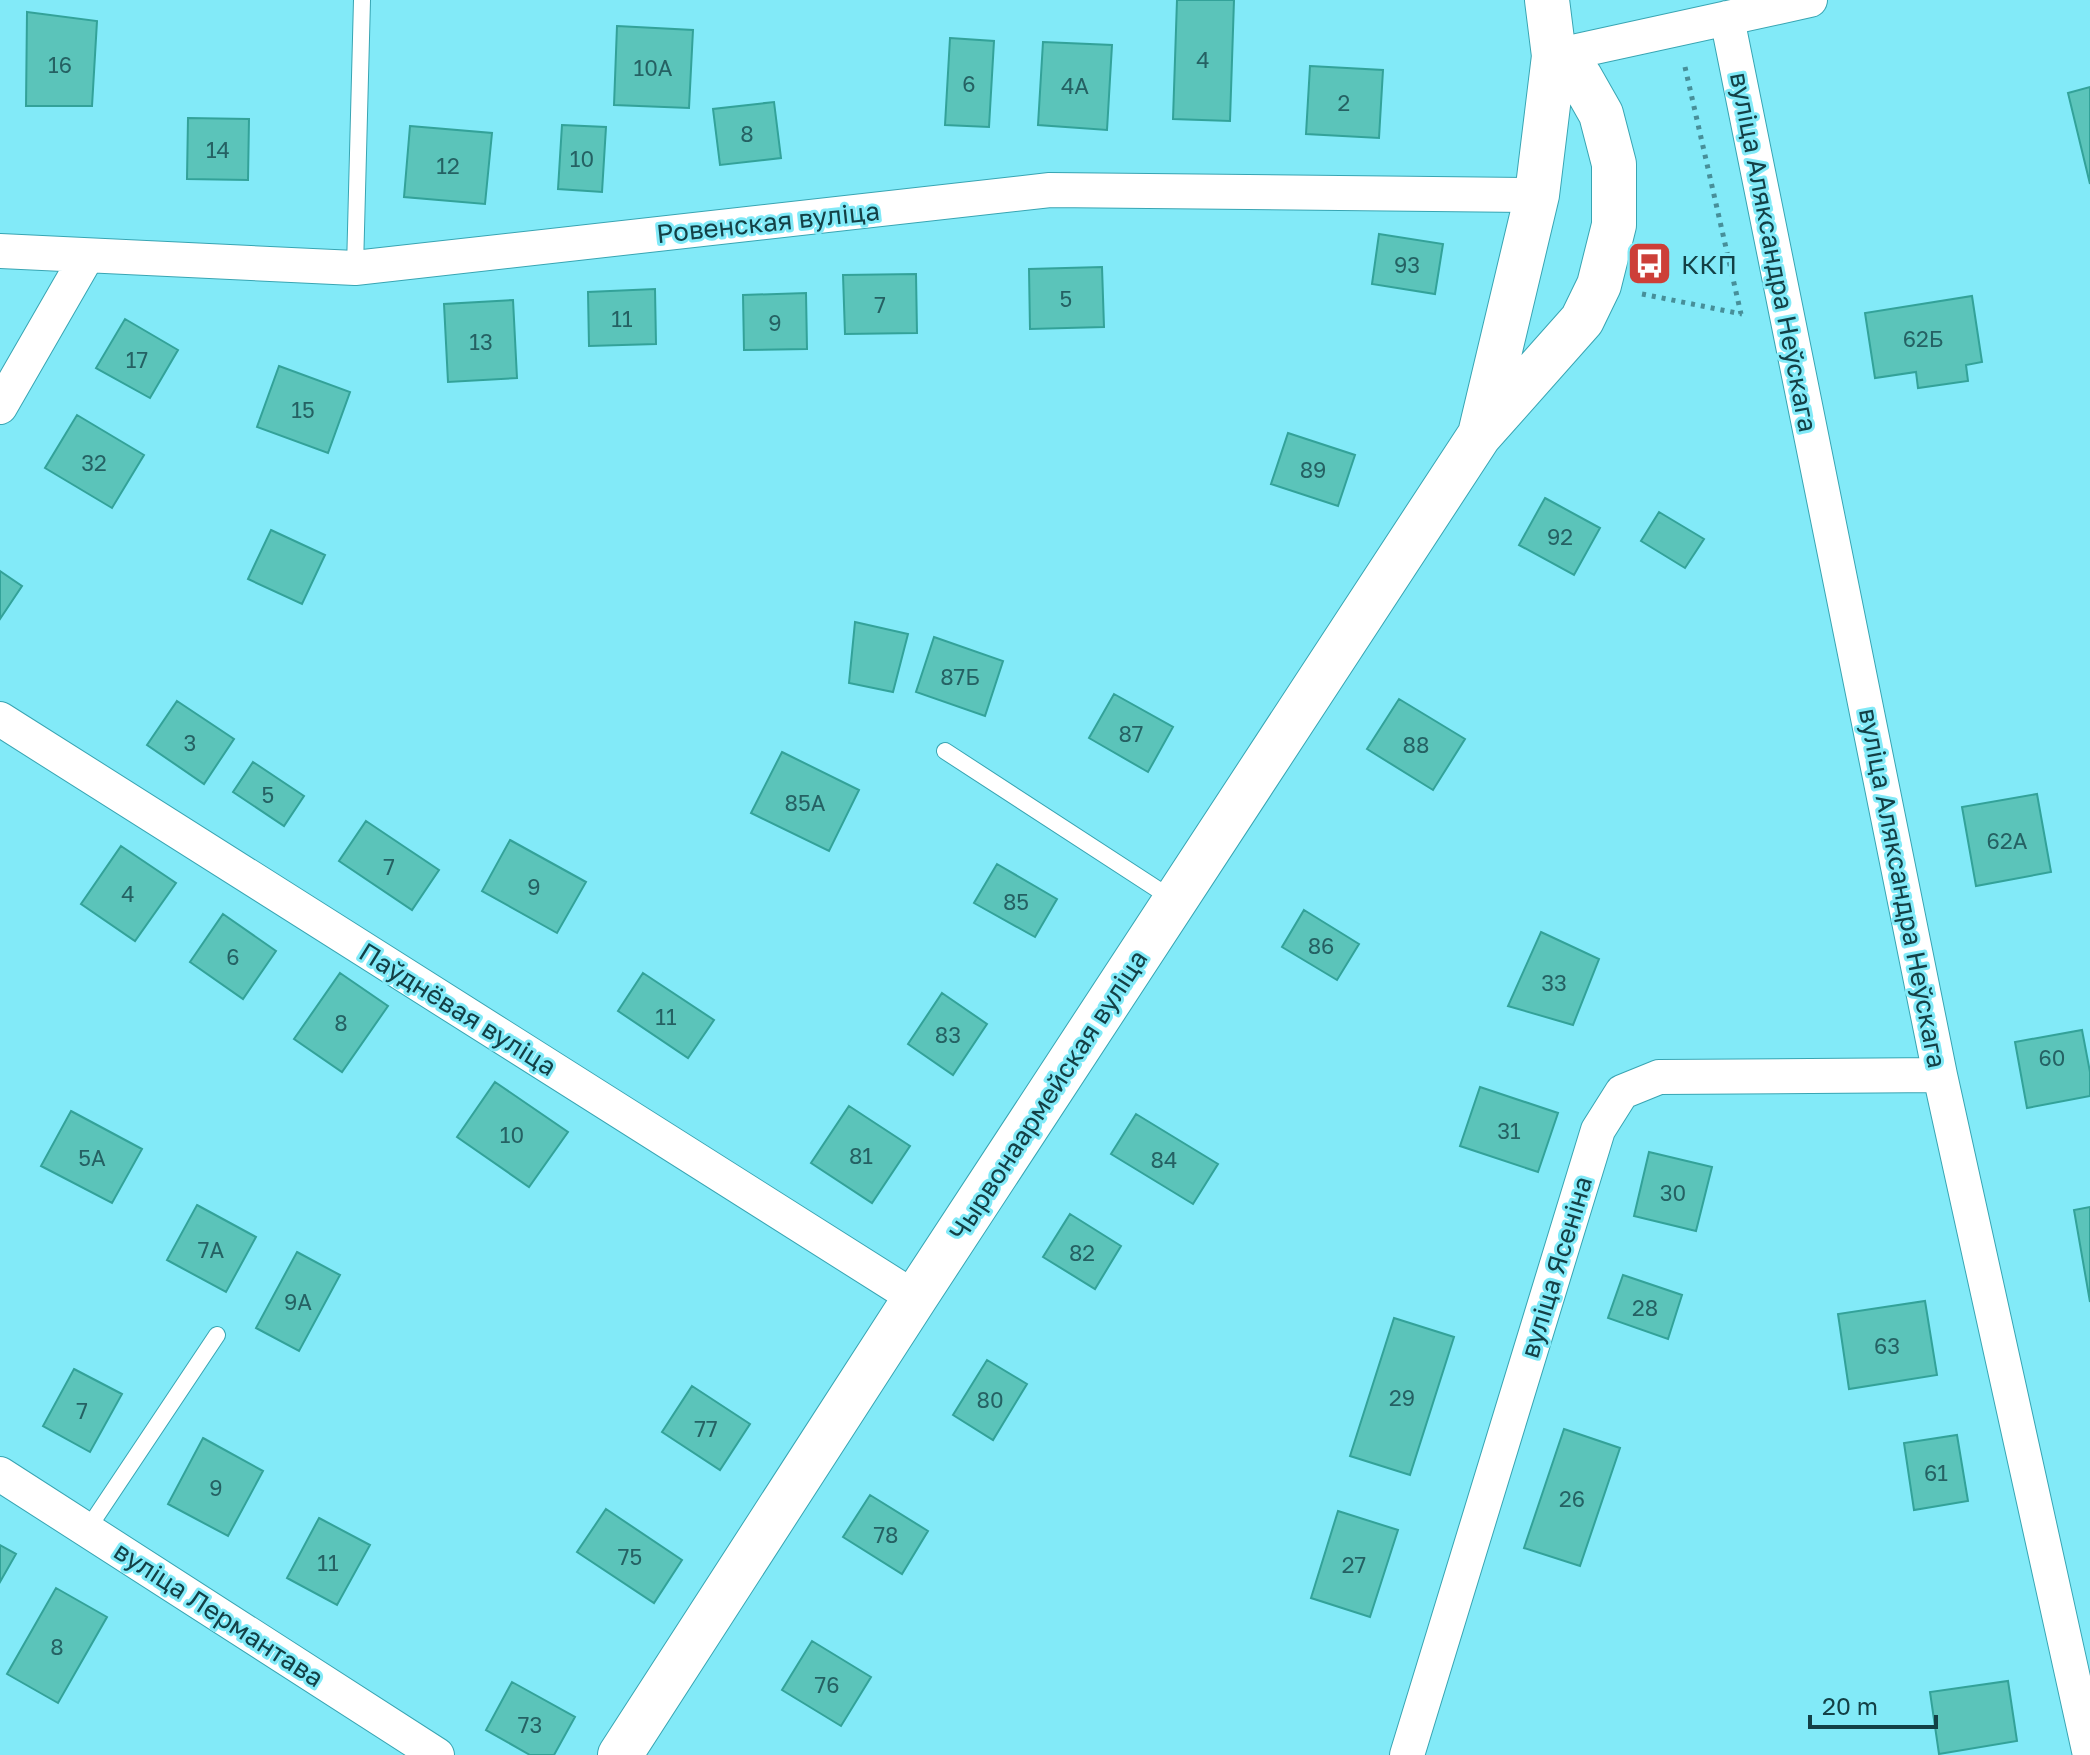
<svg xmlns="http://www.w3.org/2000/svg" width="2090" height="1755" font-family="'Golos Text',sans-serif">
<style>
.building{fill:#5bc4ba;stroke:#33a299;stroke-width:2}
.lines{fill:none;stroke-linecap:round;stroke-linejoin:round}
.lane-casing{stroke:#38a5b3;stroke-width:18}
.street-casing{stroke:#38a5b3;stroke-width:36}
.secondary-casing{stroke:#38a5b3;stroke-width:46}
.path{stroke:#478f99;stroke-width:5;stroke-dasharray:4 6;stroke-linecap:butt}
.lane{stroke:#fff;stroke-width:16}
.street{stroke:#fff;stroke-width:34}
.secondary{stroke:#fff;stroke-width:44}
.labels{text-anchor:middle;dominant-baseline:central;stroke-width:6;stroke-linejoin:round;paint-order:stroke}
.number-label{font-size:22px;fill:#256163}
.street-label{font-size:26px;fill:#134046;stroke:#82eaf8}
.poi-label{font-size:26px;fill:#134046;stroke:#82eaf8;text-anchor:start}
</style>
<rect width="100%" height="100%" fill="#82eaf8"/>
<path class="building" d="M 1177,0 L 1234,0 L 1230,121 L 1173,119 Z
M 27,12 L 97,21 L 92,106 L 26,106 Z
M 617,26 L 693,30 L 689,108 L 614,105 Z
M 950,38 L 994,41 L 989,127 L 945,125 Z
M 1043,42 L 1112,45 L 1107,130 L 1038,125 Z
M 1310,66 L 1383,70 L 1379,138 L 1306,134 Z
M 2090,87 L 2090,184 L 2068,93 Z
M 774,102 L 781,158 L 720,165 L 713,109 Z
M 188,118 L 249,119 L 248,180 L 187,179 Z
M 562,125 L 606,127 L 602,192 L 558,189 Z
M 410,126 L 492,133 L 485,204 L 404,197 Z
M 1379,234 L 1443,244 L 1435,294 L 1372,284 Z
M 1102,267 L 1104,327 L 1030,329 L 1029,269 Z
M 916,274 L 917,333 L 845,334 L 843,275 Z
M 655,289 L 656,344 L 589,346 L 588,292 Z
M 806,293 L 807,349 L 744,350 L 743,295 Z
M 1972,296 L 1982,362 L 1966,365 L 1968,381 L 1918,388 L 1916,372 L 1875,378 L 1865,313 Z
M 513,300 L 517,378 L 448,382 L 444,304 Z
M 125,319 L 178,350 L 150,398 L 96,368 Z
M 279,366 L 350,392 L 328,453 L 257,427 Z
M 77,415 L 144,455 L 112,508 L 45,468 Z
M 1288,433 L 1355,455 L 1338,506 L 1271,484 Z
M 1545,498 L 1600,528 L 1574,575 L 1519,545 Z
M 1659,512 L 1704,539 L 1685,568 L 1641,541 Z
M 271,530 L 325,555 L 302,604 L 248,579 Z
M 0,571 L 22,586 L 0,619 Z
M 855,622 L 908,634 L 893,692 L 849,683 Z
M 934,637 L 1003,661 L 985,716 L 916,692 Z
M 1114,694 L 1173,727 L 1148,772 L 1089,738 Z
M 1399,699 L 1465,739 L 1433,790 L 1367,749 Z
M 177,701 L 234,739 L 204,784 L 147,745 Z
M 782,752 L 859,790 L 829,851 L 751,813 Z
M 253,762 L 304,796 L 284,826 L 233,792 Z
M 2037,794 L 2051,872 L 1976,886 L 1962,807 Z
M 366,821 L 439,870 L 412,910 L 339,861 Z
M 510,840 L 586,882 L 557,933 L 482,891 Z
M 121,846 L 176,883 L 135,941 L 81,904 Z
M 997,864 L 1057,899 L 1035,937 L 974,903 Z
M 1304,910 L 1359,944 L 1337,980 L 1282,947 Z
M 223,914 L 276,951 L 243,999 L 190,962 Z
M 1541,932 L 1599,959 L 1573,1025 L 1508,1006 Z
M 340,973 L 388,1006 L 342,1072 L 294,1039 Z
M 643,973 L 714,1020 L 688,1058 L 618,1011 Z
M 942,993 L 987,1024 L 953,1075 L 908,1044 Z
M 2082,1030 L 2090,1072 L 2090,1096 L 2027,1108 L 2015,1042 Z
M 495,1082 L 568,1132 L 529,1187 L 457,1137 Z
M 1480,1087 L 1558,1113 L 1538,1172 L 1460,1146 Z
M 849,1106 L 910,1146 L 872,1203 L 811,1163 Z
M 71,1111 L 142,1149 L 112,1203 L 41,1166 Z
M 1136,1114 L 1218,1164 L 1193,1204 L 1111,1154 Z
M 1649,1152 L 1712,1167 L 1696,1231 L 1634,1216 Z
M 197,1205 L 256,1237 L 226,1292 L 167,1260 Z
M 2090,1207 L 2090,1302 L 2074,1210 Z
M 1070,1214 L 1121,1246 L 1095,1289 L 1043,1257 Z
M 297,1252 L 340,1275 L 299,1351 L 256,1328 Z
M 1623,1275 L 1682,1295 L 1668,1339 L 1608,1318 Z
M 1925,1301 L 1937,1375 L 1849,1389 L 1838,1314 Z
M 1394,1318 L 1454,1337 L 1410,1475 L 1350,1456 Z
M 987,1360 L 1027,1384 L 993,1440 L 953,1415 Z
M 74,1369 L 122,1394 L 90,1452 L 43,1426 Z
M 692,1386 L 750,1424 L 720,1470 L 662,1432 Z
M 1564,1429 L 1620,1448 L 1580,1566 L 1524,1548 Z
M 1957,1435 L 1968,1501 L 1914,1510 L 1904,1443 Z
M 203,1438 L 263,1471 L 228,1536 L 168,1504 Z
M 870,1495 L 928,1531 L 902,1574 L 843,1537 Z
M 606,1509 L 682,1560 L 654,1603 L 577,1552 Z
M 1338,1511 L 1398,1530 L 1370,1617 L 1311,1598 Z
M 319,1518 L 370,1545 L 337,1605 L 287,1578 Z
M 0,1545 L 16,1554 L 0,1582 Z
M 56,1588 L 107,1617 L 58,1703 L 7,1674 Z
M 812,1641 L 871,1677 L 841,1726 L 782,1690 Z
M 2008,1681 L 2017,1741 L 1939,1754 L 1930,1692 Z
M 512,1682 L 575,1717 L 554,1755 L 530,1755 L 486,1730 Z"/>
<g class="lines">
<defs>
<path id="lane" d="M 355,268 L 362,0
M 945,751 L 1174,900
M 87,1530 L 217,1335"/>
<path id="street" d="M 1727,18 L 1940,1075 L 2090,1755
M 1554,56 L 1810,0
M 0,251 L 355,268 L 1050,190 L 1537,195
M 0,407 L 87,256
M 0,719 L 915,1298
M 0,1474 L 437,1755
M 1407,1755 L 1598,1130 L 1622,1092 L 1659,1077 L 1940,1075"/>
<path id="secondary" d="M 1481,430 L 1537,195 L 1554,56 L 1547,0
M 620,1755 L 915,1298 L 1479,436 L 1582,320 L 1599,285 L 1614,225 L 1614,164 L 1601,114 L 1580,77 L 1554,56"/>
</defs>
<use href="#lane" class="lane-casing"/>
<use href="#street" class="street-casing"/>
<use href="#secondary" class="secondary-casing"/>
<path class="path" d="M 1685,67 L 1741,314
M 1642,294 L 1742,314"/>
<use href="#lane" class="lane"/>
<use href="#street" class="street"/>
<use href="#secondary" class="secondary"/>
</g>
<defs>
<symbol id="bus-square" viewBox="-11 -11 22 22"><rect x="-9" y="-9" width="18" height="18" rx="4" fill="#cd3f38" stroke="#82eaf8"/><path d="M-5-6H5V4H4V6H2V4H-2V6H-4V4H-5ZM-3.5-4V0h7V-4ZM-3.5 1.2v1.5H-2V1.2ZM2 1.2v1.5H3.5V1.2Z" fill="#fff"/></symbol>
</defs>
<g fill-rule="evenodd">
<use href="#bus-square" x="1624" y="238" width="51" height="51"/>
</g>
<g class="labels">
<g class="number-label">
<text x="1203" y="59">4</text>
<text x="60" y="64">16</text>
<text x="653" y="67">10А</text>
<text x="969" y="83">6</text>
<text x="1075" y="85">4А</text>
<text x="1344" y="102">2</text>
<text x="747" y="133">8</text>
<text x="218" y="149">14</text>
<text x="582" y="158">10</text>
<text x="448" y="165">12</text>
<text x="1407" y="264">93</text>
<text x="1066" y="298">5</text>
<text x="880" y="304">7</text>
<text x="622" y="318">11</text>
<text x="775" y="322">9</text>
<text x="1923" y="338">62Б</text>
<text x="481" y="341">13</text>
<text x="137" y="359">17</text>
<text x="303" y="409">15</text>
<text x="94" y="462">32</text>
<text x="1313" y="469">89</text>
<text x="1560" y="536">92</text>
<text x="960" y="676">87Б</text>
<text x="1131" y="733">87</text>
<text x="190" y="742">3</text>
<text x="1416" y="744">88</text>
<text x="268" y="794">5</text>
<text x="805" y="802">85А</text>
<text x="2007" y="840">62А</text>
<text x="389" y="866">7</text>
<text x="534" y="886">9</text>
<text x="128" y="893">4</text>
<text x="1016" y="901">85</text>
<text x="1321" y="945">86</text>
<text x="233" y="956">6</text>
<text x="1554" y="982">33</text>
<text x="666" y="1016">11</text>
<text x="341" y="1022">8</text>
<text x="948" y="1034">83</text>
<text x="2052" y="1057">60</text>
<text x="1509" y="1130">31</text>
<text x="512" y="1134">10</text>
<text x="861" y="1155">81</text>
<text x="92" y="1157">5А</text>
<text x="1164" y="1159">84</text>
<text x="1673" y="1192">30</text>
<text x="211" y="1249">7А</text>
<text x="1082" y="1252">82</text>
<text x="298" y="1301">9А</text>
<text x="1645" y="1307">28</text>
<text x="1887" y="1345">63</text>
<text x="1402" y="1397">29</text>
<text x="990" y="1399">80</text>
<text x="82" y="1410">7</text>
<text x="706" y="1428">77</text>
<text x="1936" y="1472">61</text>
<text x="216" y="1487">9</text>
<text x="1572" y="1498">26</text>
<text x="886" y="1534">78</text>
<text x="630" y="1556">75</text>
<text x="328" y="1562">11</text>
<text x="1354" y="1564">27</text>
<text x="57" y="1646">8</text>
<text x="827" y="1684">76</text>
<text x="530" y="1724">73</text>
</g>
<g class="street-label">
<text transform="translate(768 222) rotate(-6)">Ровенская вуліца</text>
<text transform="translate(1774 252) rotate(79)">вуліца Аляксандра Неўскага</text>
<text transform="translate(1903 888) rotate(79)">вуліца Аляксандра Неўскага</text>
<text transform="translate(458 1009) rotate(32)">Паўднёвая вуліца</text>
<text transform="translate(1048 1095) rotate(-57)">Чырвонаармейская вуліца</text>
<text transform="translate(1556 1267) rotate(-73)">вуліца Ясеніна</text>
<text transform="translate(219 1614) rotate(33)">вуліца Лермантава</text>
</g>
<g class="poi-label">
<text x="1681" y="264">ККП</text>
</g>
</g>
<path d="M1810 1715v12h126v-12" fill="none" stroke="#134046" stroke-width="4"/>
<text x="1822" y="1715" font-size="24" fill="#134046" stroke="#82eaf8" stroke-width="6" paint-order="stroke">20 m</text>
</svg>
